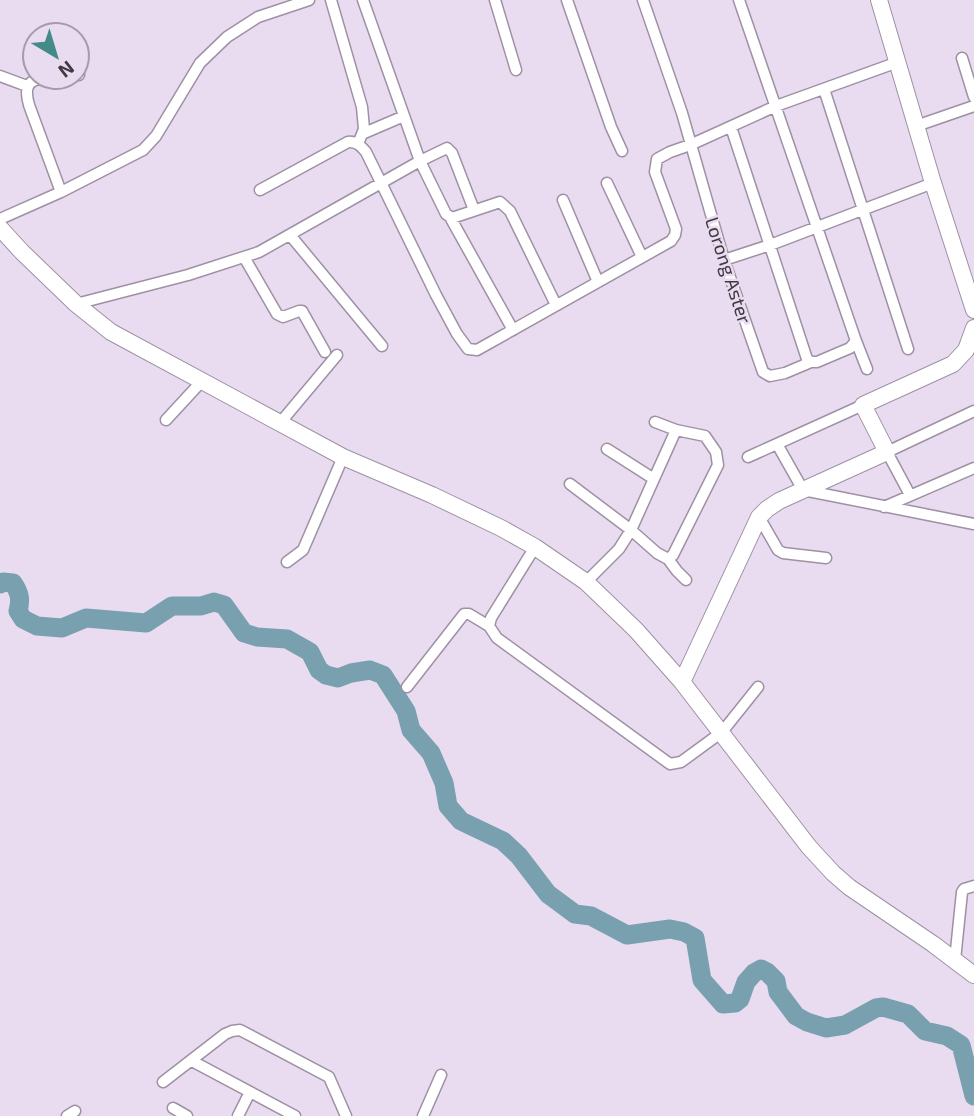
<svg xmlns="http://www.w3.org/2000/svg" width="974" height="1116" font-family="'Exo 2',sans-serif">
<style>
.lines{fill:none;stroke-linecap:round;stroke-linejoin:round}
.river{stroke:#78a0af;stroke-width:19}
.street-casing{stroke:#9d91a3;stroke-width:13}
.secondary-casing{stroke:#9d91a3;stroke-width:18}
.street{stroke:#fff;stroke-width:10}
.secondary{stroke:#fff;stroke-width:16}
.labels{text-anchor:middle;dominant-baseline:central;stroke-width:5;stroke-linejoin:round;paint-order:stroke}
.street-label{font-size:19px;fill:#3f3a42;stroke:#e9dcf0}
</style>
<rect width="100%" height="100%" fill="#e9dcf0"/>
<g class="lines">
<path class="river" d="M 0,584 L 3,582 L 13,583 C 20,593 21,600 18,611 L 23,619 L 37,626 L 62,628 L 86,618 L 146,623 L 172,606 L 201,606 L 214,602 L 224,605 L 244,633 L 257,637 L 287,639 L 310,652 L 319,670 L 326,675 L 338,678 L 351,673 L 370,670 L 383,675 L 406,711 L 411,730 L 431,753 L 444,783 L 448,806 L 461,821 L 503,841 L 519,856 L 548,894 L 575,914 L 591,916 L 627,935 L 670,929 L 684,932 L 695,938 L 702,980 L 723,1004 L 735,1003 L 740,999 L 746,982 L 754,973 L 761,969 L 767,972 L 776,981 L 778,992 L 796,1016 L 807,1022 L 826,1028 L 845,1025 L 876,1008 L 883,1007 L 908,1014 L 925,1031 L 947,1036 L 961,1045 L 974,1096"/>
<defs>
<path id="street" d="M 331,0 L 362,107 L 364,129 L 358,144
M 363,0 L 420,161 L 446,214 L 452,218 L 500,202 L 510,211 L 556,305
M 495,0 L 516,70
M 567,0 L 611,127 L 622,151
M 643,0 L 682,113 L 724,260 L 763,372 L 770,376 L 785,373 L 811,362
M 962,58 L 974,97
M 77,75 L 79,75
M 0,76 L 27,86
M 59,77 C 37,79 21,77 29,105 L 61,192
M 824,89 L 908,349
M 916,126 L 974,106
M 731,127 L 807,359 L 811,362 L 817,362 L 850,348 L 856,341 L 739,0
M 362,134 L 404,116
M 607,183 L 642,257
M 260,190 L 348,142 C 356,141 361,146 366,152 L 436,295 L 457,334 L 468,349 L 477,350 L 671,241 L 675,235 L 676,229 L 655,172 L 657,159 L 670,152 L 690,145 L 776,106 L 898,62
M 563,200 L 598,282
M 450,217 L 513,330
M 0,219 L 61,192 L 143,150 L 156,136 L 200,63 L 227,37 L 258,17 L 309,0
M 290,235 L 382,346
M 244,257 L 277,314 L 283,317 L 299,311 L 302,311 L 325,352
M 724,260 L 770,245 L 933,183
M 76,304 L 188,275 L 259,252 L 420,161 L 447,148 L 452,153 L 474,210
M 856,341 L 867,369
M 166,420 L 202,381
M 280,423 L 337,355
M 777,444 L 803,490 L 974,524
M 607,449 L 654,479
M 748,457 L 863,405
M 570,484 L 631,530 L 657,553 L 668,559 L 673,555 L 718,465 L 716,452 L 705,436 L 676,430 L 655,422
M 910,495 L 887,452 L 974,411
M 884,507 L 974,468
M 759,517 L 778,550 L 783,553 L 826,558
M 535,547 L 491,618 L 489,626 L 497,638 L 670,764 L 681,762 L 722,732 L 758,687
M 668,559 L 677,571 L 686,580
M 287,562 L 303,550 L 343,457
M 586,582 L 619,549 L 631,530 L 676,430
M 407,687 L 464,614 L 469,614 L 489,626
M 955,960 L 962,892 L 964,889 L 974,886
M 192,1061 L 295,1116
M 163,1082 L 225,1034 L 232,1031 L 240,1030 L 329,1077 L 346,1116
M 173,1108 L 187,1116
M 67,1116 L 75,1111
M 238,1116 L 250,1092
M 423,1116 L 441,1075"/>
<path id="secondary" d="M 879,0 L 933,183 L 974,310
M 0,228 L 22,252 L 76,304 L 111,332 L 343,457 L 432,495 L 501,528 L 535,547 L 586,582 L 636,630 L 682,682 L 809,847 L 833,873 L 849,887 L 933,944 L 974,975
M 682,682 L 759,517 L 767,509 L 779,501 L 887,452 L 863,405 L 953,364 L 966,350 L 974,328"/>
</defs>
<use href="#street" class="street-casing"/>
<use href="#secondary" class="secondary-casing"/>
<use href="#street" class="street"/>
<use href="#secondary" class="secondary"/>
</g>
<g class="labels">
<g class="street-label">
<text transform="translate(729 270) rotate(72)">Lorong Aster</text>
</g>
</g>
<g transform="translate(56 56) rotate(142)"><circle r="33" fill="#e9dcf0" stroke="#a59baa" stroke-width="2"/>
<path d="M0-5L12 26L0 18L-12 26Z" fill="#438b88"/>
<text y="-10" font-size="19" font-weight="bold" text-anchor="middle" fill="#3f3a42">N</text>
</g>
</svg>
